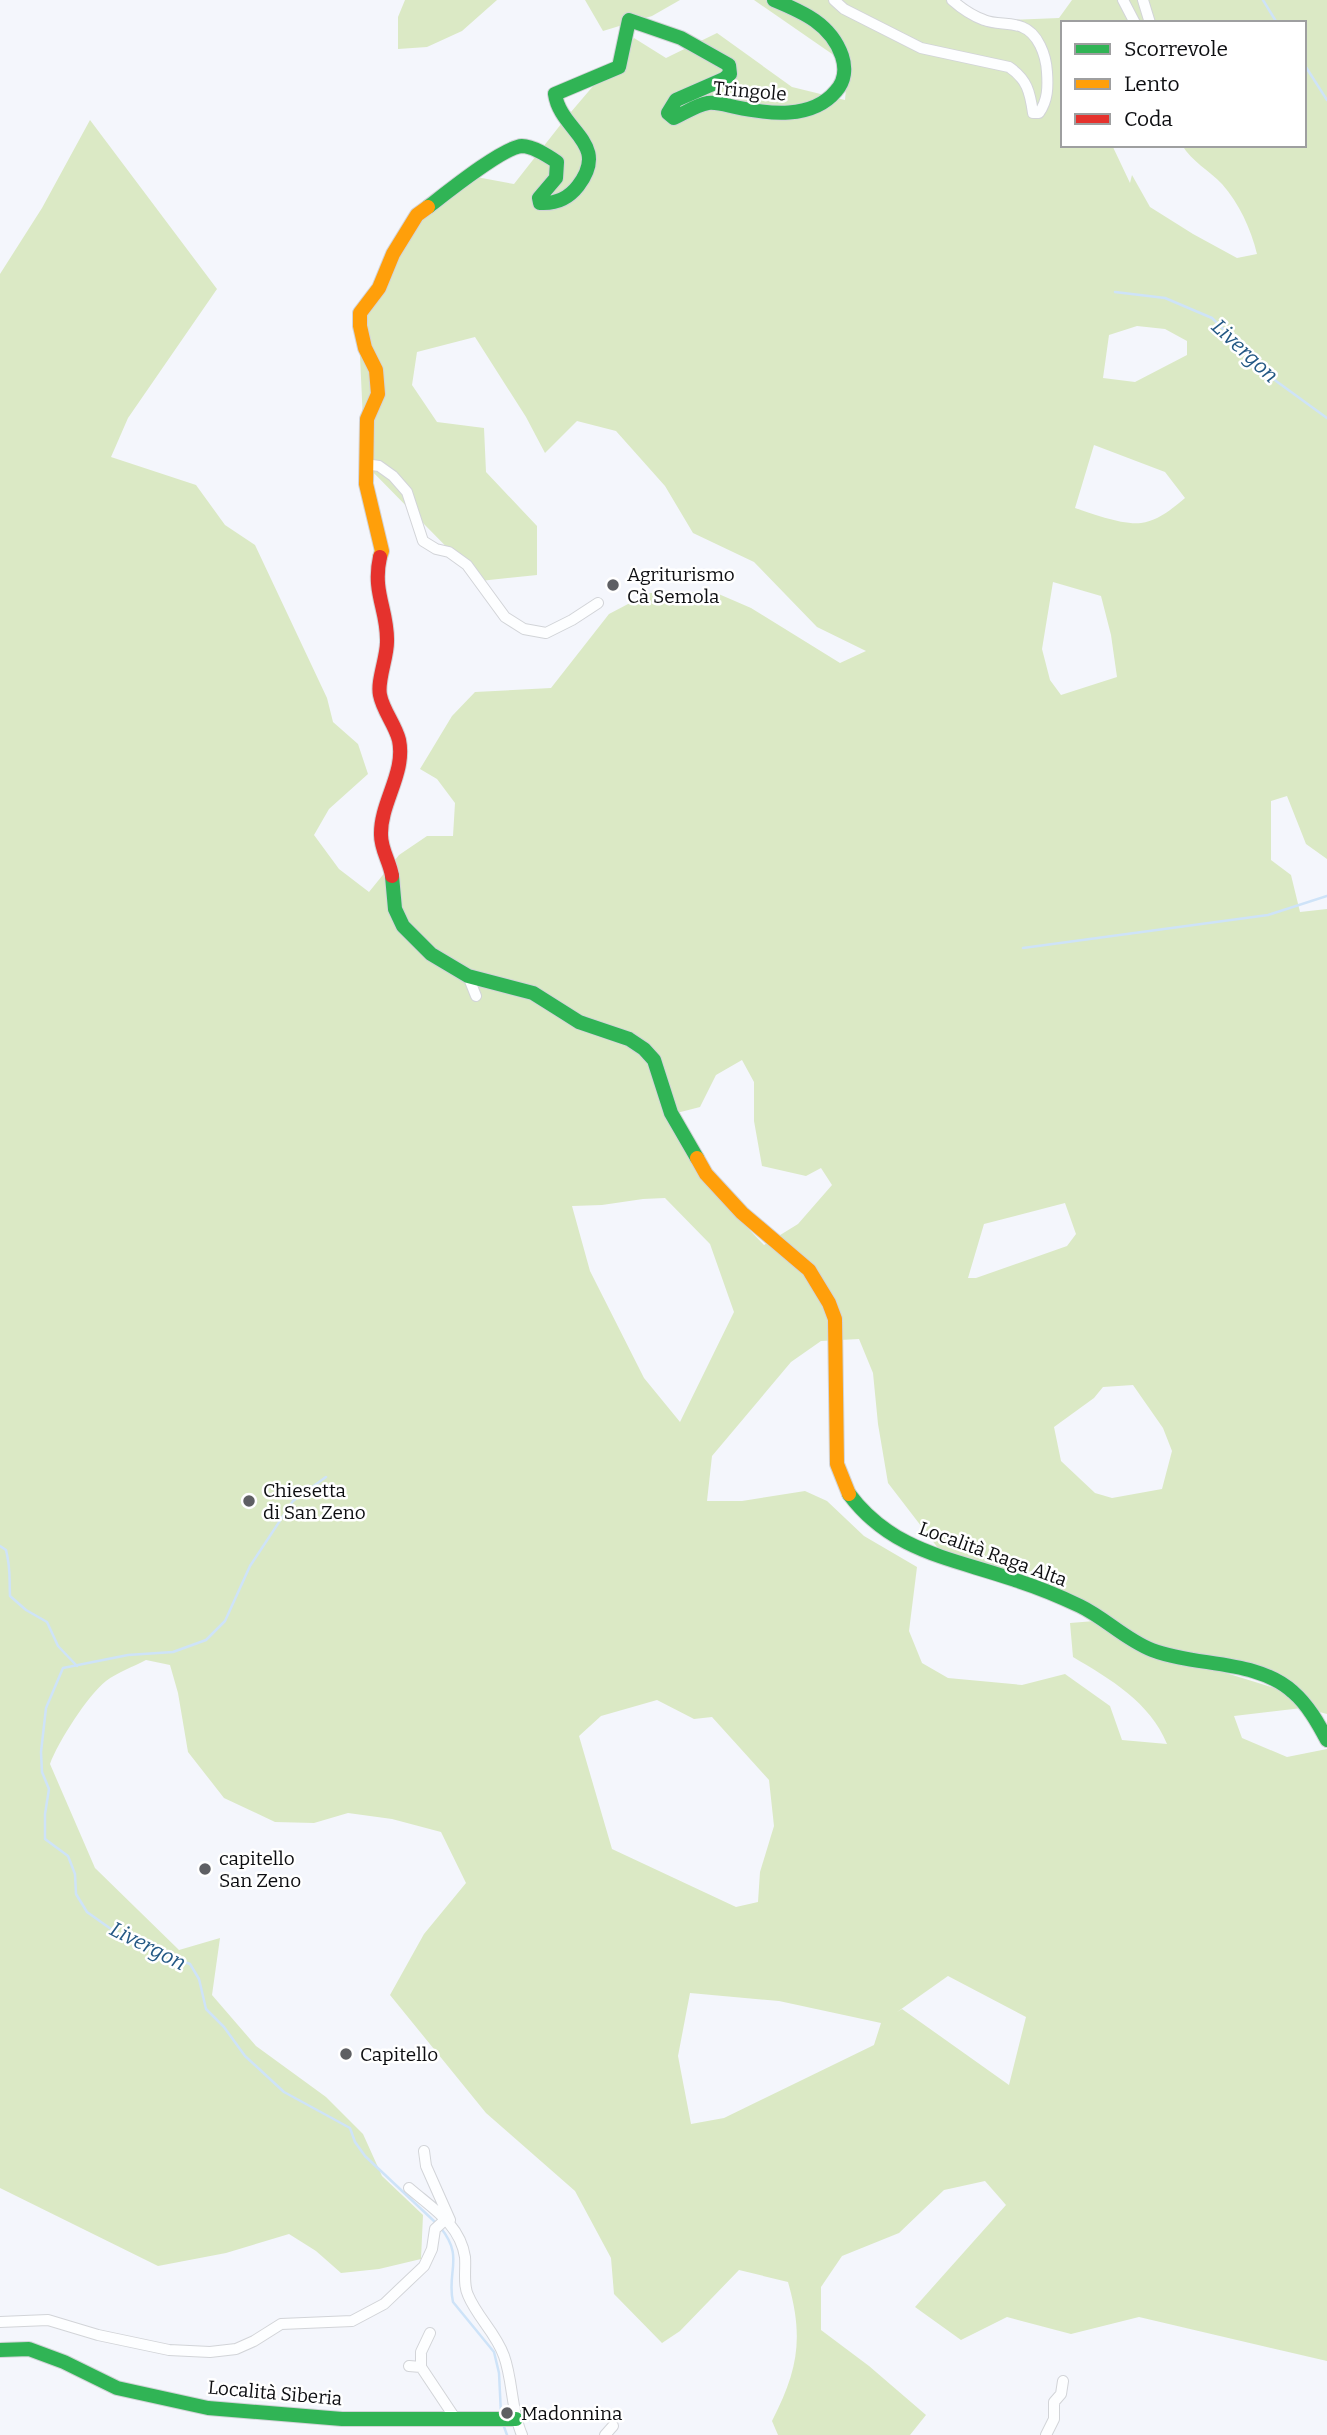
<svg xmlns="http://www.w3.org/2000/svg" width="1327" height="2435" font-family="Bitter,serif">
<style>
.green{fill:#dbe9c5;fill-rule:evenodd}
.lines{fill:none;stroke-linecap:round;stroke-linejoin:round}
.stream{stroke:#cee3f8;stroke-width:2.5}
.street-casing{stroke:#d2d4d8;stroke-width:12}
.fast-casing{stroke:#d2d4d8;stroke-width:16}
.slow-casing{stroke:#d2d4d8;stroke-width:16}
.jam-casing{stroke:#d2d4d8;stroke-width:16}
.street{stroke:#fdfeff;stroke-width:10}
.fast{stroke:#30b455;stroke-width:14}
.slow{stroke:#ff9f0a;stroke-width:14}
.jam{stroke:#e5322d;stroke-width:14}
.poi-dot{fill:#5e5f63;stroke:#fff;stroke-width:2.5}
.labels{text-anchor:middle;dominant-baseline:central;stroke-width:5;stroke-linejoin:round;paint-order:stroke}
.street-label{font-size:19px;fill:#0d0e11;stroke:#fff}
.poi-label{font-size:19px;fill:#0d0e11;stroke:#fff;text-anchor:start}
.water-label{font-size:21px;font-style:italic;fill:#235884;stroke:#fff}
</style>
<rect width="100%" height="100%" fill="#f4f6fc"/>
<path class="green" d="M 405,0 L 497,0 L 462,31 L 427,47 L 398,49 L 398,17 Z
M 585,0 L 680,0 L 652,16 L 603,31 Z
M 754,0 L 957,0 L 986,21 L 1059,18 L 1072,0 L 1327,0 L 1327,859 L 1306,844 L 1287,796 L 1271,801 L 1271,860 L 1291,875 L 1300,912 L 1327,909 L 1327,1714 L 1312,1710 L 1257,1672 L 1157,1645 L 1040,1583 L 938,1548 L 888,1483 L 878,1424 L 873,1373 L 859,1339 L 821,1341 L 791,1362 L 712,1456 L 707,1501 L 742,1501 L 805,1491 L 827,1501 L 864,1536 L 917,1567 L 909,1631 L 922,1663 L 948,1678 L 1022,1685 L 1065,1674 L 1110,1706 L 1122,1740 L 1167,1744 C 1150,1702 1110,1679 1073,1657 L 1070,1623 L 1107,1620 L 1155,1651 L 1281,1690 L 1302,1708 L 1234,1716 L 1242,1738 L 1287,1757 L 1327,1749 L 1327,2361 L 1139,2317 L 1071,2334 L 1007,2317 L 961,2340 L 915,2307 L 1006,2205 L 985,2181 L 944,2190 L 899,2233 L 842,2256 L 821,2287 L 821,2330 L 869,2366 L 926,2415 L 910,2435 L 778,2435 L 772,2421 C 798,2370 804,2338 788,2282 L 739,2270 L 680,2331 L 662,2343 L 614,2294 L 611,2258 L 575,2191 L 486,2113 L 390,1995 L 424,1934 L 466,1883 L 441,1832 L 392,1819 L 348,1813 L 314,1823 L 275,1822 L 224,1798 L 188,1752 L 178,1693 L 170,1665 L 146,1660 C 133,1667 118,1672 106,1681 C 88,1695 58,1742 50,1764 L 95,1868 L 179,1950 L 220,1938 L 212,1995 L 256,2046 L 326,2097 L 363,2134 L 382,2176 L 423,2215 L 421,2259 L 379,2269 L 341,2273 L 316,2251 L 289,2234 L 226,2253 L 158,2266 L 0,2188 L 0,274 L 42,208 L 90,120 L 217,289 L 128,418 L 111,457 L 196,485 L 225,525 L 255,545 L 327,698 L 333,722 L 358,744 L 368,774 L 329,809 L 314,835 L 339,869 L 369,892 L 399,855 L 427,836 L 453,836 L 455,803 L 437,779 L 420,769 L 452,716 L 475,692 L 551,688 L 609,614 L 649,593 L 714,592 L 751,608 L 840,663 L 866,651 L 817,627 L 754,562 L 693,533 L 665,486 L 616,431 L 577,421 L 545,453 L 526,417 L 475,337 L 417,352 L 412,385 L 437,422 L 484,428 L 486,472 L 537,526 L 537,575 L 480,581 L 365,464 L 358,313 L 417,215 L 471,176 L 514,184 L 565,119 L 634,38 L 666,58 L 717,33 L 792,87 L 845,100 L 848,65 ZM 1063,23 L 1304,23 L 1304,145 L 1182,145 C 1192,162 1209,170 1222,184 C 1239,203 1251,229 1257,254 L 1237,258 L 1193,234 L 1150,207 L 1132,175 L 1130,183 L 1112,145 L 1063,145 ZM 1137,326 L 1165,329 L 1187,341 L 1187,355 L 1135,382 L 1103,378 L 1109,335 ZM 1094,445 L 1165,472 L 1185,498 C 1173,508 1158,521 1141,523 C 1122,525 1093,514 1075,508 ZM 1053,582 L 1101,596 L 1111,635 L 1117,677 L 1061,695 L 1050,680 L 1042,649 ZM 742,1060 L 754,1082 L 754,1121 L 762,1166 L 806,1176 L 821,1168 L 832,1185 L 798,1224 L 764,1245 L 710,1189 L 682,1144 L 669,1115 L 700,1107 L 716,1075 ZM 665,1198 L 710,1244 L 734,1312 L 680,1422 L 644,1378 L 590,1271 L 572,1206 L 602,1205 L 643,1199 ZM 1065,1203 L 1076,1234 L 1067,1246 L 976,1278 L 968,1278 L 984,1224 ZM 1133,1385 L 1163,1428 L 1172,1451 L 1162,1489 L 1112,1498 L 1095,1493 L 1061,1461 L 1054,1427 L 1094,1398 L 1103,1387 ZM 657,1700 L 694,1719 L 712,1717 L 769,1780 L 774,1826 L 760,1872 L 758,1902 L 736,1907 L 612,1849 L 579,1736 L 601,1716 ZM 948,1976 L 1026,2017 L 1009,2085 L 902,2009 L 897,2012 ZM 690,1993 L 779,2001 L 881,2023 L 874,2045 L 724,2118 L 691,2124 L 678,2056 Z"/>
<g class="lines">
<path class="stream" d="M 1263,0 L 1277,23
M 1304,64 L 1327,100
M 1115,292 L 1165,298 L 1212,318 L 1276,381 L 1327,418
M 1023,948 L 1268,915 L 1327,896
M 326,1477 L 293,1501 L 250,1566 L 225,1621 L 206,1640 L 173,1652 L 128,1655 L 63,1668 L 46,1708 L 41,1752 L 42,1772 L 49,1789 L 45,1814 L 45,1839 L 68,1856 L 75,1874 L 76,1894 L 87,1912 L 125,1939 L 190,1964 L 199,1979 L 206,2009 L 224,2027 L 245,2056 L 284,2092 L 350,2128 L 355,2142 L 365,2156 L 435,2222
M 0,1546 L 6,1550 C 11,1570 9,1576 10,1596 L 26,1610 L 47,1622 L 58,1646 L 77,1666
M 440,2227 C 465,2257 446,2272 453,2302 L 494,2352 L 499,2373 L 501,2414
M 503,2424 L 507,2435"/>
<defs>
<path id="street" d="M 834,0 L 844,9 L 921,48 L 1009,67 C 1027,79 1030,92 1033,113 L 1039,113 C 1048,100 1048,87 1047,72 C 1046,55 1038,33 1022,27 C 1010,22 996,25 984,20 C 973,16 961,8 952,0
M 1123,0 L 1135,23
M 1143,0 L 1150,23
M 365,464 L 379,466 L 393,476 L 407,492 L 423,541 L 436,549 L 449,552 L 467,565 L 505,617 L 524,629 L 546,633 L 572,620 L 598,603
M 468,976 L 476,996
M 424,2151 L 426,2166 L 450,2220
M 409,2188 C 432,2208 460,2224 465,2257 C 466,2269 463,2285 468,2295 C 477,2317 496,2333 504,2356 C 513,2381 511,2410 522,2435
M 0,2322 L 48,2320 L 98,2335 L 169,2350 L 210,2352 L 236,2349 L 254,2341 L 281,2324 L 352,2321 L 384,2304 L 424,2266 L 432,2249 L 435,2229 L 446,2219
M 409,2366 L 421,2367 L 455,2418
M 421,2367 L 421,2352 L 430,2333
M 605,2435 L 613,2426
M 1046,2435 L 1054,2419 L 1054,2402 L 1061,2394 L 1063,2381"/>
<path id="fast" d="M 428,207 C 445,194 503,147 522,146 C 533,146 548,156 557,162 L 556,178 L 539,198 L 540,203 C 556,204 568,199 578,186 C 611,143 560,131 555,94 L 619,67 L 629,20 L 681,38 L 729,65 L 730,74 L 724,79 L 676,100 L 668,113 L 674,118 C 685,113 696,105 708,103 C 717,102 726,105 735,107 C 768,114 812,120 836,91 C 845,81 846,68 842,56 C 831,24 803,12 774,0
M 392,876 L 395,909 L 403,926 L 431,954 L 468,976 L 533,993 L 579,1022 L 629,1039 L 644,1049 L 654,1060 L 671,1113 L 697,1158
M 849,1494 C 892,1552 952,1558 1015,1580 C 1037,1587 1059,1596 1080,1606 C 1105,1618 1126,1640 1152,1650 C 1196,1667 1257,1659 1293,1692 C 1308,1705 1318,1723 1327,1740
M 0,2350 L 29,2349 L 64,2362 L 117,2388 L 208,2408 L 342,2419 L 516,2419"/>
<path id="slow" d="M 380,557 L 382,551 L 366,484 L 367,419 L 378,394 L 376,370 L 365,348 L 360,326 L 360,313 L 379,288 L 393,254 L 417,215 L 428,207
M 697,1158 L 706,1174 L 742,1213 L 809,1270 L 829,1303 L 835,1319 L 837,1464 L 849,1494"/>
<path id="jam" d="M 380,557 C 372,593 388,610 387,642 C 387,658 377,681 380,695 C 383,711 395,724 399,740 C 406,773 380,803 381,835 C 381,850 390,862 392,876"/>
</defs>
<use href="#street" class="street-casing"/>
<use href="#fast" class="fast-casing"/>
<use href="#slow" class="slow-casing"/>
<use href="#jam" class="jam-casing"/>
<use href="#street" class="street"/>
<use href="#fast" class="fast"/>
<use href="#slow" class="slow"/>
<use href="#jam" class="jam"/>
</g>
<g class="poi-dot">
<circle cx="613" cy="585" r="7"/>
<circle cx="249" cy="1501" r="7"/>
<circle cx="205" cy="1869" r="7"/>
<circle cx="346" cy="2054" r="7"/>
<circle cx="507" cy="2413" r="7"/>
</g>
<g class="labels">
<g class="street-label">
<text transform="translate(750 91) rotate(5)">Tringole</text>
<text transform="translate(993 1554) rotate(20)">Località Raga Alta</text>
<text transform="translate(275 2393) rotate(5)">Località Siberia</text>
</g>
<g class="poi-label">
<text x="627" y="574">Agriturismo<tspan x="627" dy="22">Cà Semola</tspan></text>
<text x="263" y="1490">Chiesetta<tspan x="263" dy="22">di San Zeno</tspan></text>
<text x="219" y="1858">capitello<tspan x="219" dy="22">San Zeno</tspan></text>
<text x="360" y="2054">Capitello</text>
<text x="521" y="2413">Madonnina</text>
</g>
<g class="water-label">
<text transform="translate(1245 351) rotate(43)">Livergon</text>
<text transform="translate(148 1946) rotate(27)">Livergon</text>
</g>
</g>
<rect x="1061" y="21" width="245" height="126" fill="#ffffff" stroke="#9e9fa0" stroke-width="2"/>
<rect x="1075" y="44" width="35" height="10" fill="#30b455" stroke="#9e9fa0" stroke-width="2"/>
<text x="1124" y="56" font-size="21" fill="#0d0e11">Scorrevole</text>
<rect x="1075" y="79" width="35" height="10" fill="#ff9f0a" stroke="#9e9fa0" stroke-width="2"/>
<text x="1124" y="91" font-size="21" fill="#0d0e11">Lento</text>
<rect x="1075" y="114" width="35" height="10" fill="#e5322d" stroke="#9e9fa0" stroke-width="2"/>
<text x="1124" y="126" font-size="21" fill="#0d0e11">Coda</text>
</svg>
